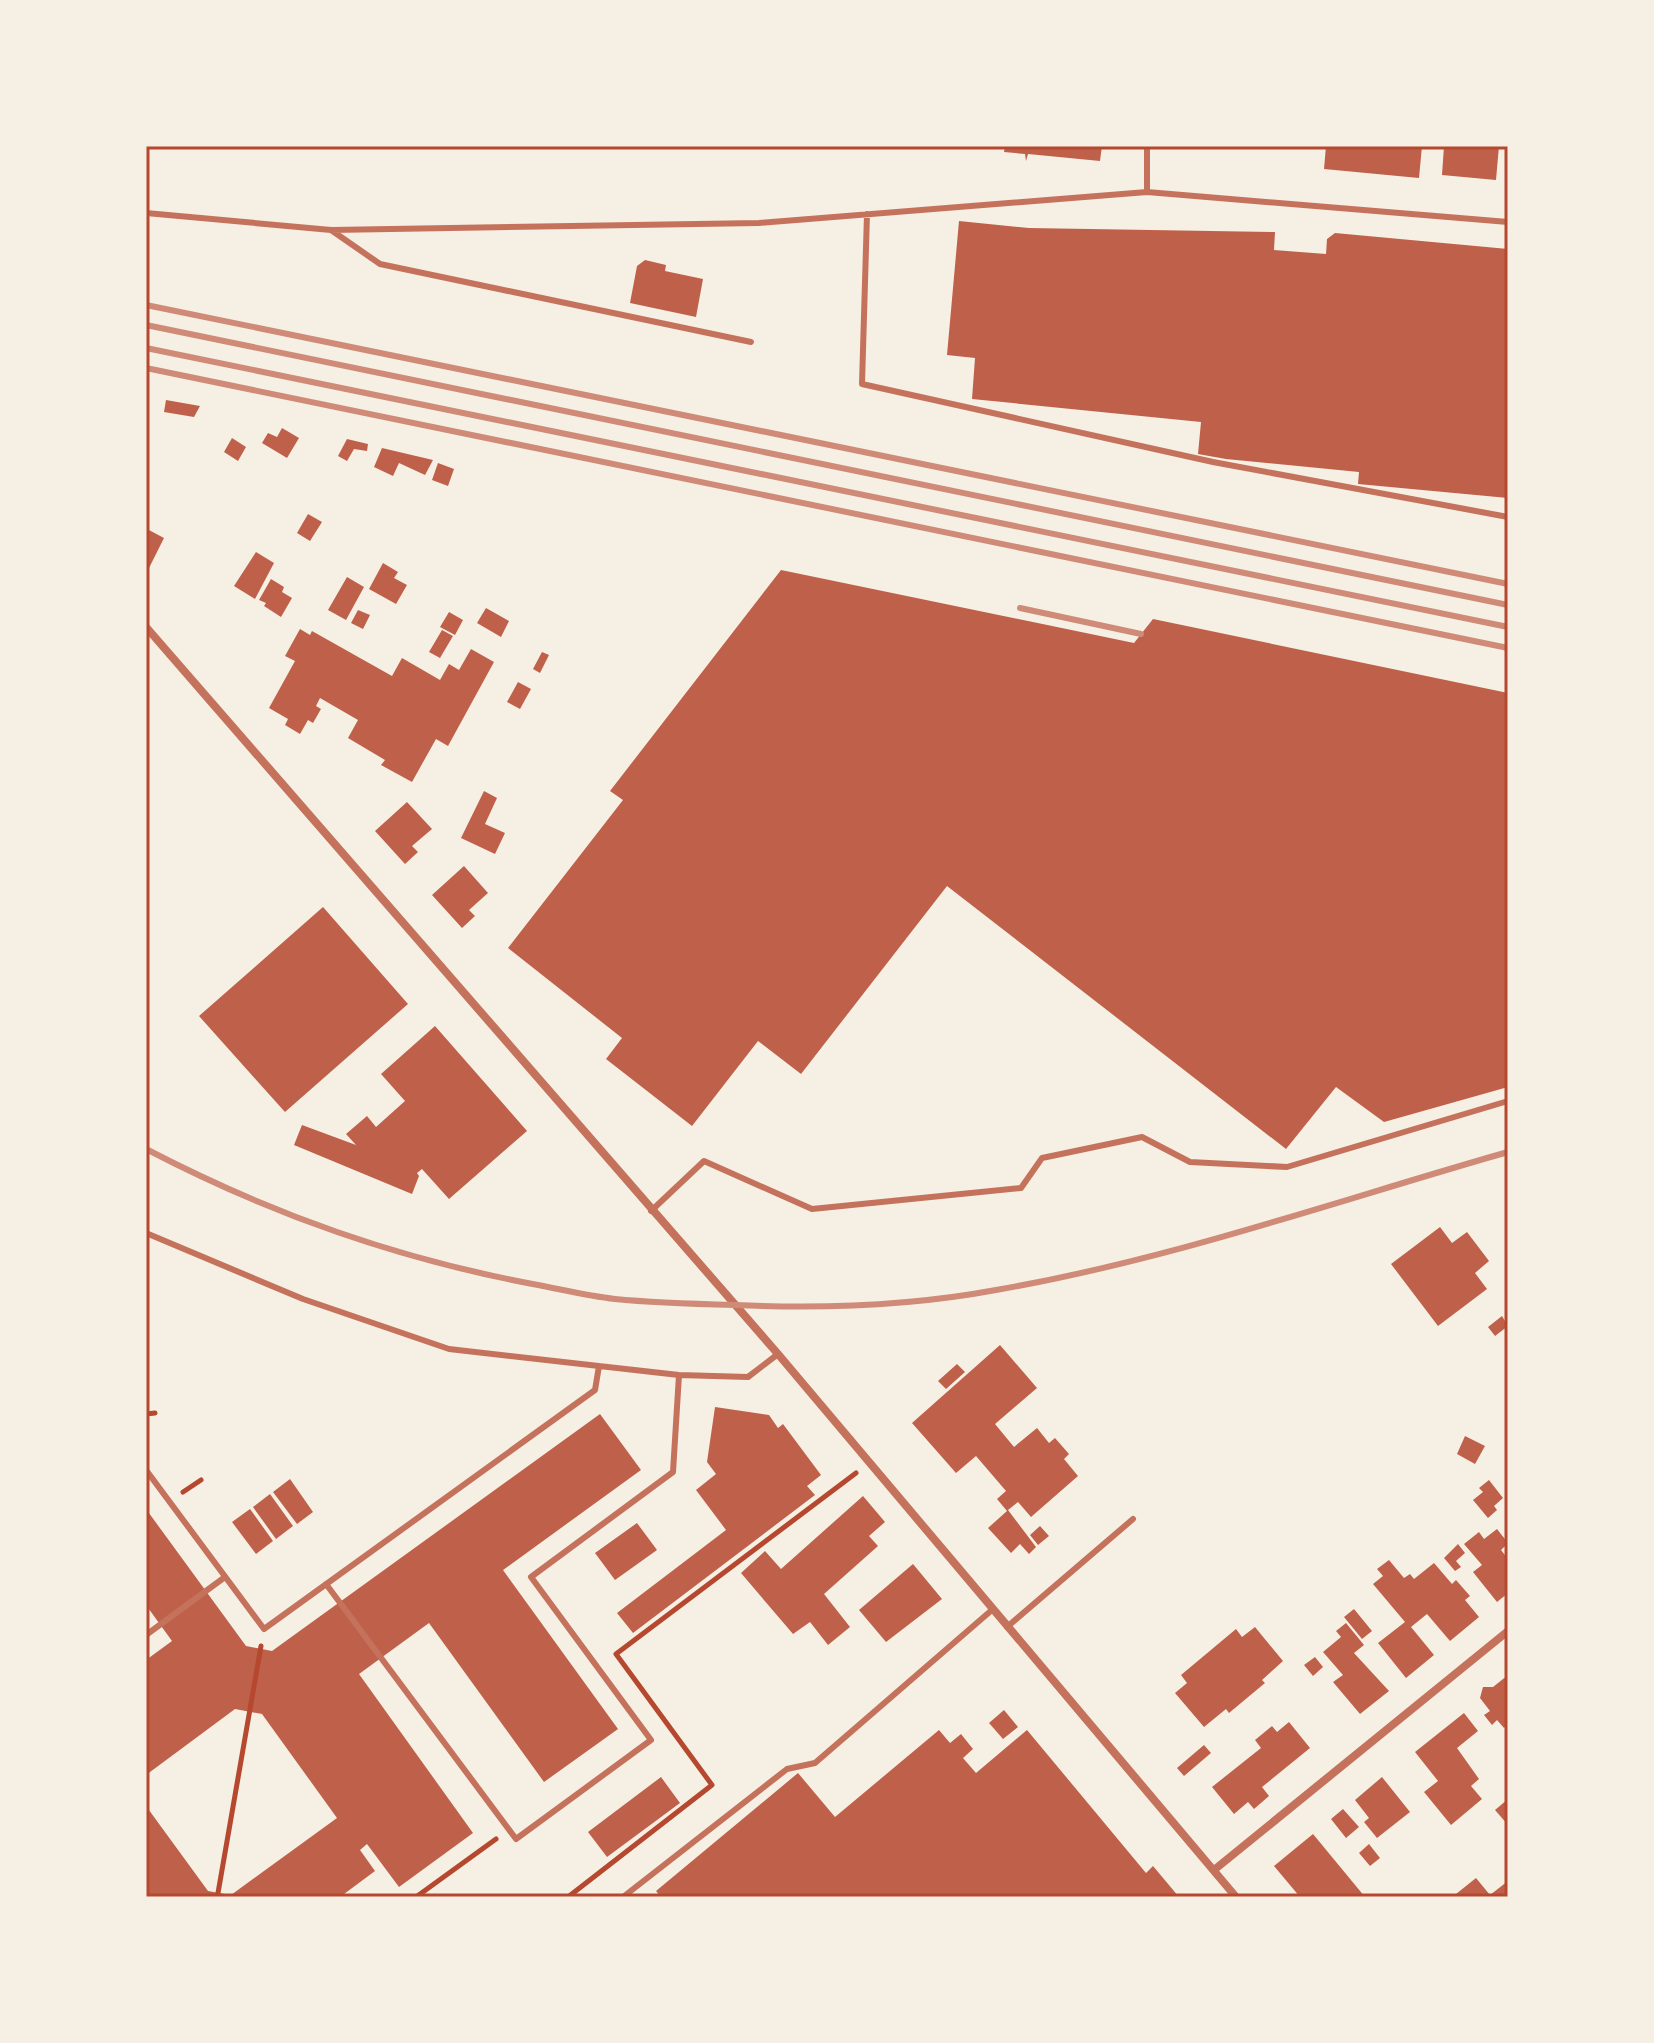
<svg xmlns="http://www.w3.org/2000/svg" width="1654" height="2043" font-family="Spectral,serif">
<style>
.building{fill:#bf614a}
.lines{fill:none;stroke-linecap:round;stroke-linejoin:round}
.path{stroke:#b5482f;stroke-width:5}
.service{stroke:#c5725c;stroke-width:6}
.minor{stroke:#c5725c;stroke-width:8}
.rail{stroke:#cf8b77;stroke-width:6}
.neatline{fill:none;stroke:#b5482f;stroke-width:3}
</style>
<rect width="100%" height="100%" fill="#f6efe4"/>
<path class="building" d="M 1005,146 L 1102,146 L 1100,161 L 1028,154 L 1026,161 L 1025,154 L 1004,152 Z
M 1326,146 L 1422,146 L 1419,178 L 1324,169 Z
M 1444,146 L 1499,146 L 1496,180 L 1442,175 Z
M 959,221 L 1029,228 L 1275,232 L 1274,250 L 1326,254 L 1327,239 L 1335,233 L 1508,249 L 1508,498 L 1358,484 L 1359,472 L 1226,459 L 1198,454 L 1201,422 L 972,399 L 975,358 L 947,355 Z
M 645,260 L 666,265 L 665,271 L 703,279 L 696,317 L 630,303 L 637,266 Z
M 166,400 L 200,406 L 194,417 L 164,412 Z
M 282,428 L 299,438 L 287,458 L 262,443 L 268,433 L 277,437 Z
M 232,438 L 246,447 L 238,461 L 224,452 Z
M 347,439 L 368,444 L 367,451 L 354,449 L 347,461 L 338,456 Z
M 382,448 L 433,460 L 425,475 L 399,463 L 393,476 L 374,467 Z
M 438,463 L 454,469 L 448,486 L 432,480 Z
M 308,514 L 322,522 L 310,541 L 297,533 Z
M 147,529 L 164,538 L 146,574 L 146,531 Z
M 256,552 L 274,563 L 255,599 L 234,586 Z
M 383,563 L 398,572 L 394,578 L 407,585 L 396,604 L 369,589 Z
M 781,570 L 1134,643 L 1153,619 L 1508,693 L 1508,1087 L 1384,1122 L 1336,1087 L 1286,1149 L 947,886 L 801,1074 L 758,1041 L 692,1126 L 606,1059 L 622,1038 L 508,948 L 623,800 L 610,791 Z
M 347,577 L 364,587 L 346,620 L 328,610 Z
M 271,579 L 284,587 L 282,592 L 292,598 L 281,617 L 264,606 L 266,603 L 259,600 Z
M 486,608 L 509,621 L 501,637 L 477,623 Z
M 358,610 L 370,615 L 363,629 L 351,623 Z
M 449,612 L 463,620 L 455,635 L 440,627 Z
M 300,629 L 310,635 L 312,631 L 392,676 L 402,658 L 440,680 L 449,664 L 459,670 L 471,649 L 494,662 L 448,746 L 436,739 L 412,782 L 381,765 L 385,760 L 348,738 L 358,720 L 320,698 L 316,706 L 321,709 L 313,723 L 308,720 L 300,734 L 285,725 L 288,719 L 269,708 L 295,661 L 285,656 Z
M 442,630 L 453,636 L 440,658 L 429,652 Z
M 542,652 L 549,655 L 540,673 L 533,669 Z
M 518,682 L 531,689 L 520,709 L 507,702 Z
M 484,791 L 497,798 L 485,824 L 505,833 L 495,854 L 461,838 Z
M 407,802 L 432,829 L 412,846 L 418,852 L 405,864 L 375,831 Z
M 464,866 L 488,893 L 469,910 L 475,916 L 462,928 L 432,895 Z
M 323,907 L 408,1004 L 285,1112 L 199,1016 Z
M 435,1026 L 527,1131 L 449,1199 L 422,1169 L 417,1173 L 419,1176 L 412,1194 L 294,1145 L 302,1125 L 356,1145 L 346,1134 L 367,1116 L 376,1127 L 405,1101 L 381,1074 Z
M 1440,1227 L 1452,1243 L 1467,1232 L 1489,1261 L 1475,1273 L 1487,1289 L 1438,1326 L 1391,1264 Z
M 1502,1316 L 1508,1326 L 1495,1336 L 1488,1327 Z
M 1000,1345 L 1037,1388 L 995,1424 L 1014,1447 L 1037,1428 L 1049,1443 L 1055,1438 L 1069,1454 L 1064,1459 L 1078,1476 L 1031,1517 L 1018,1502 L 1008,1510 L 1036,1547 L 1029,1554 L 1020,1544 L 1011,1553 L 988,1528 L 1007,1511 L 997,1499 L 1006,1491 L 976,1456 L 956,1473 L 912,1423 Z
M 957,1364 L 965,1372 L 946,1389 L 938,1381 Z
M 715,1407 L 769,1415 L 778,1428 L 783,1424 L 821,1475 L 807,1486 L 815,1495 L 633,1633 L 617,1613 L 726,1530 L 696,1490 L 716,1474 L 707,1462 Z
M 600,1414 L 641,1470 L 503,1570 L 618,1729 L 544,1782 L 429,1623 L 359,1674 L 473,1833 L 399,1887 L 367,1844 L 360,1850 L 375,1871 L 340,1897 L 146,1897 L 146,1806 L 208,1891 L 231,1895 L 337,1818 L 262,1714 L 235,1709 L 146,1775 L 146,1660 L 172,1641 L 146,1605 L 146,1509 L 246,1646 L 272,1651 Z
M 1465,1436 L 1485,1446 L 1475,1464 L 1457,1454 Z
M 290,1479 L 313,1512 L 297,1524 L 273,1492 Z
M 1489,1480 L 1503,1498 L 1494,1506 L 1497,1510 L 1488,1518 L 1473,1500 L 1483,1492 L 1479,1488 Z
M 270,1494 L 293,1526 L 276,1539 L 253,1507 Z
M 863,1496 L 885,1522 L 869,1536 L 878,1546 L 824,1594 L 850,1627 L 828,1645 L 810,1622 L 793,1634 L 741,1573 L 765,1551 L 781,1569 Z
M 250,1509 L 273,1541 L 256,1554 L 232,1522 Z
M 637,1523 L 657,1550 L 615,1580 L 595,1553 Z
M 1040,1526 L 1049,1536 L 1038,1545 L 1030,1535 Z
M 1497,1529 L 1508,1543 L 1501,1550 L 1508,1559 L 1508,1593 L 1497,1602 L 1473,1572 L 1482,1565 L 1464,1544 L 1479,1532 L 1484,1539 Z
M 1458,1544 L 1465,1553 L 1456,1561 L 1461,1567 L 1455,1571 L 1444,1558 Z
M 1389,1560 L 1404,1578 L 1410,1574 L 1414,1579 L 1434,1563 L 1452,1584 L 1456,1580 L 1470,1596 L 1465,1600 L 1479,1617 L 1450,1641 L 1427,1614 L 1411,1627 L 1434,1655 L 1406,1678 L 1378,1643 L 1405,1622 L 1373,1584 L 1383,1576 L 1377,1569 Z
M 913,1564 L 942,1599 L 886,1642 L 859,1610 Z
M 1354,1609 L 1372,1631 L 1362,1639 L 1344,1617 Z
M 1346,1623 L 1364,1645 L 1354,1653 L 1389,1691 L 1360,1714 L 1333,1682 L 1343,1675 L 1323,1652 L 1341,1637 L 1336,1631 Z
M 1255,1627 L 1283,1661 L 1262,1680 L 1265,1683 L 1229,1713 L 1226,1709 L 1204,1727 L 1175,1693 L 1187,1683 L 1181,1675 L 1236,1629 L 1242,1637 Z
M 1315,1657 L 1323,1667 L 1313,1676 L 1304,1665 Z
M 1508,1675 L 1508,1728 L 1506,1726 L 1504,1728 L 1497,1720 L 1492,1725 L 1484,1715 L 1490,1711 L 1480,1698 L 1483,1687 L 1493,1687 Z
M 1004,1710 L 1018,1727 L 1003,1739 L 989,1723 Z
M 1464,1713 L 1478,1731 L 1457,1748 L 1479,1779 L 1471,1786 L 1482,1799 L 1451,1825 L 1424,1792 L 1438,1781 L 1415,1752 Z
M 1289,1722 L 1310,1748 L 1262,1787 L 1269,1796 L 1254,1809 L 1248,1802 L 1234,1814 L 1212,1787 L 1261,1748 L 1255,1740 L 1272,1726 L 1277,1732 Z
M 939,1730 L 950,1743 L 961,1734 L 973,1749 L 963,1758 L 976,1773 L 1027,1730 L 1146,1873 L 1153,1866 L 1179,1897 L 661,1897 L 656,1891 L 798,1773 L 835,1817 Z
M 1204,1745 L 1211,1753 L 1184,1776 L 1177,1768 Z
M 661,1777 L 680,1803 L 607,1857 L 588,1832 Z
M 1382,1777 L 1410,1812 L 1377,1838 L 1364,1822 L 1369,1818 L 1355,1800 Z
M 1508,1799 L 1508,1825 L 1495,1810 Z
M 1343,1809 L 1359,1827 L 1346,1838 L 1331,1819 Z
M 1313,1834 L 1365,1897 L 1300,1897 L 1274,1866 Z
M 1369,1844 L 1380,1858 L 1370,1866 L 1359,1853 Z
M 1476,1878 L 1490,1895 L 1508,1881 L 1508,1897 L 1459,1897 L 1456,1894 Z"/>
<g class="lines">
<path class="path" d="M 146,1414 L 155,1413
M 183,1492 L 201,1480
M 218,1893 L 261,1646
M 416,1897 L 496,1839
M 568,1897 L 712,1785 L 616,1654 L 856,1473"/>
<path class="service" d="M 1147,146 L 1147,192
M 146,213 L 331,230 L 759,223 L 1147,192 L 1508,222
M 867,214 L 862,384 L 1213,462 L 1508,517
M 331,230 L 380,264 L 751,342
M 651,1211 L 704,1161 L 812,1209 L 1021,1188 L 1042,1158 L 1142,1137 L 1190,1162 L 1287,1167 L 1508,1101
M 146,1233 L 303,1299 L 449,1349 L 679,1375 L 748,1377 L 778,1354
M 146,1470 L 264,1629 L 595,1390 L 599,1366
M 326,1584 L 516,1839 L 651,1740 L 531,1577 L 673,1472 L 679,1375
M 1007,1627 L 1133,1519
M 146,1635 L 225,1577
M 623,1897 L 787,1769 L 815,1763 L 993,1609"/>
<path class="minor" d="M 146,627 L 778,1354 L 1236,1897
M 1214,1870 L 1508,1631"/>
<path class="rail" d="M 146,305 L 1508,584
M 146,325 L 1508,605
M 146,348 L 1508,627
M 146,368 L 1508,648
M 1020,608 L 1141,634
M 146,1149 C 273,1215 398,1259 538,1285 C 564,1290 589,1296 615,1299 C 655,1303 695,1304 735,1305 C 822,1309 910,1306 996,1290 C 1170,1260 1339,1200 1508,1152"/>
</g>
<rect width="1654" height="2043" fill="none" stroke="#f6efe4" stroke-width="296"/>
<rect x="148" y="148" width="1358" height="1747" class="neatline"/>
</svg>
